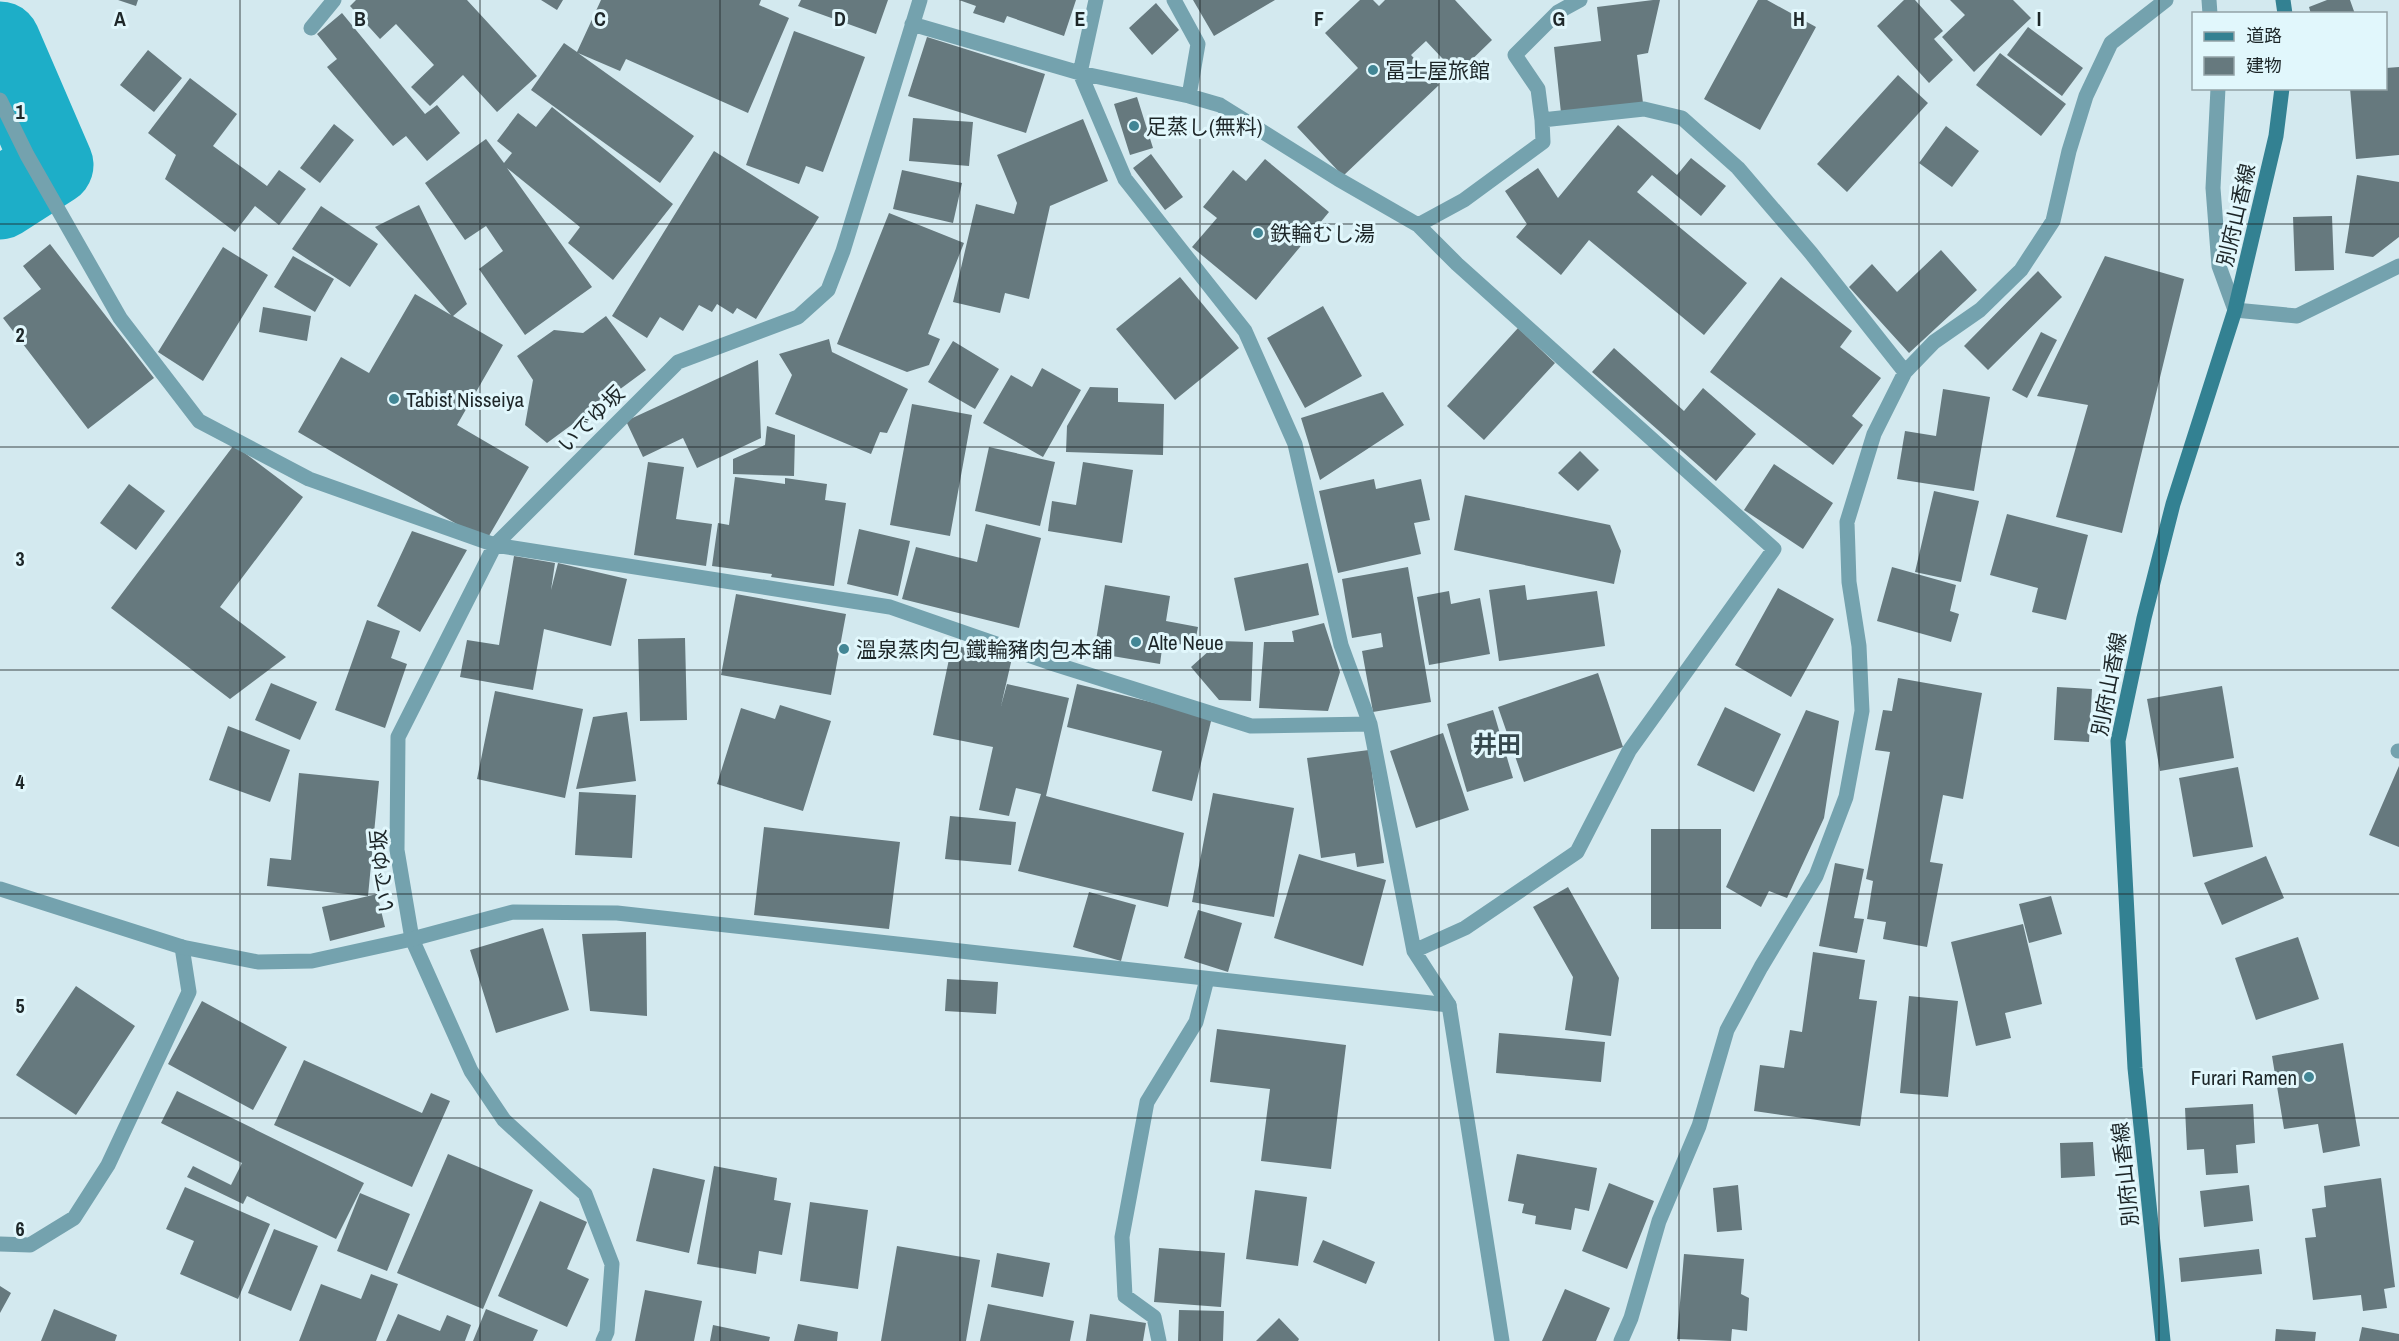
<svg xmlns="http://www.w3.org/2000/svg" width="2399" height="1341" font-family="'Archivo Narrow','Noto Sans JP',sans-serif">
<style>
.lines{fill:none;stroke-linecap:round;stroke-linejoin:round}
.river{stroke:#1daec8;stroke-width:81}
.building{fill:#66797e}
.minor{stroke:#74a2ae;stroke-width:15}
.tertiary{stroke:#74a2ae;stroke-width:15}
.secondary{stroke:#338192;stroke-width:15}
.grid{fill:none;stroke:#1d2628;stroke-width:1.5;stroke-opacity:0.55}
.poi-dot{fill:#428695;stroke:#e1f7fc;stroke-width:2}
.labels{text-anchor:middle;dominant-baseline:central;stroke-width:6;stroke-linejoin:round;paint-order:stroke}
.poi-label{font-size:21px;fill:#1d2628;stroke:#e1f7fc;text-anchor:start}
.street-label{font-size:21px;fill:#1d2628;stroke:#e1f7fc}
.quarter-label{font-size:24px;font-weight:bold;fill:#36484d;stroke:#e1f7fc}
.grid-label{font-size:20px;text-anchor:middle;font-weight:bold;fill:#1d2628;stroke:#e1f7fc;stroke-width:6;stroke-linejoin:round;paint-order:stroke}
</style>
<rect width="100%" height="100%" fill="#d3e9ef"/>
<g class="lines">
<path class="river" d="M 0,42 L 53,165 L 0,199"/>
</g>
<path class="building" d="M 118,0 L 138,0 L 136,6 Z
M 356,0 L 467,0 L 537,76 L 497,112 L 463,75 L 430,106 L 411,87 L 434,65 L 396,24 L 380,39 L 350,6 Z
M 541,0 L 563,0 L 557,10 Z
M 601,0 L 761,0 L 759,5 L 789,18 L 748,113 L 626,59 L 620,71 L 578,53 L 694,136 L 660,183 L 531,90 L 564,43 L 577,52 Z
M 801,0 L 888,0 L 876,34 L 798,6 Z
M 959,0 L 1076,0 L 1064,36 L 1007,16 L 1004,23 L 973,13 L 976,6 Z
M 1193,0 L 1275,0 L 1214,36 Z
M 1360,0 L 1373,0 L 1379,6 L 1385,0 L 1455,0 L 1492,40 L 1457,74 L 1426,41 L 1411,55 L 1439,85 L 1343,176 L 1297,127 L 1358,68 L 1325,33 Z
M 1653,0 L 1660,0 L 1648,53 L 1637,55 L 1643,103 L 1561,113 L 1554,47 L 1601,41 L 1597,7 Z
M 1758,0 L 1767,0 L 1816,27 L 1760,130 L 1704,99 Z
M 1904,0 L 1915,0 L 1943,31 L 1934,39 L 1953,60 L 1929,83 L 1877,26 Z
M 1950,0 L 2013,0 L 2031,18 L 1974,72 L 1942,37 L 1965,15 Z
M 2327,0 L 2350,0 L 2355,14 L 2311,14 L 2309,7 Z
M 1156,3 L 1179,30 L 1152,55 L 1129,28 Z
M 342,13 L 425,114 L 437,105 L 460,133 L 427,161 L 406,136 L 393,146 L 327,67 L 337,59 L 317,34 Z
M 2028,27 L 2083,68 L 2062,96 L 2007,55 Z
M 794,31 L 865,57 L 823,172 L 806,166 L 799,184 L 746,165 Z
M 927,37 L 1045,74 L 1026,133 L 908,96 Z
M 148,50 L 182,78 L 154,112 L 120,85 Z
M 2000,53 L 2066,104 L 2041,136 L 1976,85 Z
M 2399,67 L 2399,155 L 2356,159 L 2350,88 L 2386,88 L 2386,68 Z
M 1898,75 L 1928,103 L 1847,192 L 1817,164 Z
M 190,78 L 237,114 L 213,146 L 267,186 L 279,170 L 306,189 L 279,225 L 255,206 L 235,232 L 165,179 L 176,155 L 148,133 Z
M 1137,97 L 1153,148 L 1130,155 L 1114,104 Z
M 552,107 L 673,204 L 613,280 L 568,243 L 580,227 L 507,168 L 592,287 L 525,335 L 479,269 L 503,251 L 486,226 L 465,240 L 425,183 L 486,139 L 504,163 L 512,153 L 497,141 L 518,113 L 536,127 Z
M 913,118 L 973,122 L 969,166 L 909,161 Z
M 1083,119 L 1108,181 L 1050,206 L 1029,299 L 1005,293 L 1000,313 L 953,302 L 976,204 L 1014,214 L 1017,203 L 997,155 Z
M 334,124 L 354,140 L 320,183 L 300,168 Z
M 1618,125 L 1677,175 L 1691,158 L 1726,186 L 1701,216 L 1652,175 L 1637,192 L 1747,283 L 1704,335 L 1589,240 L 1561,275 L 1516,237 L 1527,224 L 1505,191 L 1538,168 L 1558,198 Z
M 1946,126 L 1979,151 L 1952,187 L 1919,163 Z
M 714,151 L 819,217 L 756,319 L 737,308 L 733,314 L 717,304 L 712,312 L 699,305 L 683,331 L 660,317 L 647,338 L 612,316 Z
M 1151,154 L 1183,197 L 1165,210 L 1133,168 Z
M 1265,159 L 1329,212 L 1256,300 L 1192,247 L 1217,218 L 1203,207 L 1233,170 L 1246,181 Z
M 902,170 L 962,183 L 953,223 L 893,209 Z
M 2357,175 L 2399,182 L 2399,237 L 2373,257 L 2345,253 Z
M 419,205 L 467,304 L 453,316 L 503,345 L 457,425 L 529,467 L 486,541 L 298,432 L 341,357 L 369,373 L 415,294 L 451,315 L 375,227 Z
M 321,206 L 378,244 L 350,287 L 292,249 Z
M 889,213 L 964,243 L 928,334 L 940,339 L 929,365 L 907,372 L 837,344 Z
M 2332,216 L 2334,270 L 2295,271 L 2293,217 Z
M 50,244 L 154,378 L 88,429 L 3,318 L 41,289 L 23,266 Z
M 223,247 L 268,275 L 203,381 L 158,352 Z
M 1941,250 L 1977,290 L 1909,353 L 1849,287 L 1872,264 L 1897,292 Z
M 293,256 L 334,279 L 315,312 L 274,287 Z
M 2105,256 L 2184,279 L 2122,533 L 2056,517 L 2088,405 L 2037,396 Z
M 2038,271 L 2062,297 L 1988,370 L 1964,346 Z
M 1180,277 L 1239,348 L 1175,400 L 1116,329 Z
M 1781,277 L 1852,331 L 1840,347 L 1881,378 L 1852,416 L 1863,425 L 1833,465 L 1710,372 Z
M 1323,306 L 1362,376 L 1305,408 L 1267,338 Z
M 263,307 L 311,316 L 307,341 L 259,332 Z
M 606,316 L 646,370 L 547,443 L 525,425 L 533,380 L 517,356 L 554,330 L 583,333 Z
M 1518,328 L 1555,363 L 1484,440 L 1447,406 Z
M 2041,332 L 2057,340 L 2027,398 L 2012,390 Z
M 829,339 L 832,352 L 908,389 L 887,433 L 880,432 L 871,454 L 775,414 L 792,375 L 779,354 Z
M 953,341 L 999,369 L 975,409 L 928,382 Z
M 1614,348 L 1684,411 L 1703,388 L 1756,434 L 1716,481 L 1592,372 Z
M 758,360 L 761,438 L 697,468 L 683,438 L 643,457 L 626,421 Z
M 1042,368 L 1081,390 L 1043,457 L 983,423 L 1011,375 L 1032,387 Z
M 1090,387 L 1118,388 L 1118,402 L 1164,404 L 1163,455 L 1066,452 L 1067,426 Z
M 1943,389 L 1990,397 L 1974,491 L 1897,479 L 1905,431 L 1936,436 Z
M 1383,392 L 1404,425 L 1320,480 L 1301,418 Z
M 912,404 L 972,415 L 950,536 L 890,525 Z
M 767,426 L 795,435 L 794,476 L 733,474 L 733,459 L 765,445 Z
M 234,445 L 303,497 L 220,607 L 286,657 L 230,699 L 111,608 Z
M 989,447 L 1055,462 L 1040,526 L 975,511 Z
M 1580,451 L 1599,470 L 1578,491 L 1558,473 Z
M 648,462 L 684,467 L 676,519 L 712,524 L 706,566 L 634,555 Z
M 1083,462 L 1133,470 L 1122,543 L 1048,531 L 1052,501 L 1076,505 Z
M 1774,464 L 1833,503 L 1803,549 L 1744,510 Z
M 735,477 L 785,484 L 785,478 L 827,484 L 825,500 L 846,503 L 834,586 L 771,577 L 772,574 L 712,566 L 718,523 L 729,525 Z
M 1374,479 L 1376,489 L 1421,479 L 1430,520 L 1414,523 L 1421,554 L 1338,573 L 1319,491 Z
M 129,484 L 165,511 L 136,550 L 100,523 Z
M 1934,491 L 1979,501 L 1961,582 L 1915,572 Z
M 1465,495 L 1610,525 L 1621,551 L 1614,584 L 1454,550 Z
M 2007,514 L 2088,535 L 2066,620 L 2032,612 L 2038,588 L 1990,575 Z
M 986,524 L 1041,538 L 1019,628 L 902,599 L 916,547 L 977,562 Z
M 859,529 L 910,541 L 898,596 L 847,584 Z
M 412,531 L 467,550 L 420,632 L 377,606 Z
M 514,556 L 555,563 L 551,590 L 558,563 L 627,579 L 611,646 L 544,629 L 533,690 L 460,677 L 467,640 L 499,645 Z
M 1308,563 L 1319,615 L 1245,631 L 1234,578 Z
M 1408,567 L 1431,702 L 1373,712 L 1362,651 L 1383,647 L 1381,633 L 1352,638 L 1342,579 Z
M 1892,567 L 1956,585 L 1950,611 L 1959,614 L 1951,642 L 1877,621 Z
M 1105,585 L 1170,596 L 1166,621 L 1198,627 L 1194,647 L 1163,641 L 1160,664 L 1094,653 Z
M 1525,585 L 1527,600 L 1597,591 L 1605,646 L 1499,661 L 1489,590 Z
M 1778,588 L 1834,619 L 1791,697 L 1735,665 Z
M 1449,591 L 1451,604 L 1480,598 L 1490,654 L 1429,665 L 1417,597 Z
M 736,594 L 846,614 L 831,695 L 721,675 Z
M 367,620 L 400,631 L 391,658 L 407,664 L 385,728 L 335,710 Z
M 1324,623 L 1340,672 L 1328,711 L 1259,708 L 1264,642 L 1294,642 L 1292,631 Z
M 685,638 L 687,720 L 640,721 L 638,639 Z
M 1220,641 L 1253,642 L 1251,701 L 1219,700 L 1191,667 Z
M 952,645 L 1012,658 L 1001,706 L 1007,684 L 1069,698 L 1046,796 L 1184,833 L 1168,907 L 1018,871 L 1041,794 L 1016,788 L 1009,816 L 979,810 L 993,747 L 933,735 Z
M 1598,673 L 1623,747 L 1524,782 L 1498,707 Z
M 1898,678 L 1982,693 L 1963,799 L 1943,795 L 1930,862 L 1943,864 L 1927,947 L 1883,939 L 1886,922 L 1867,919 L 1873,881 L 1866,879 L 1890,752 L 1875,750 L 1883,710 L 1892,711 Z
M 271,683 L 317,702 L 300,740 L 255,720 Z
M 1077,684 L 1212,717 L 1192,801 L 1152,791 L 1162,751 L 1067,727 Z
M 2222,686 L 2234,758 L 2160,771 L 2147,699 Z
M 2057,687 L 2092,689 L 2089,742 L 2054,740 Z
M 495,691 L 583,709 L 565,798 L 477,779 Z
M 780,705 L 831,721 L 803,811 L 717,784 L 741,708 L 775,719 Z
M 1725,707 L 1781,734 L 1754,792 L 1697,765 Z
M 1493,710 L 1513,778 L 1467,792 L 1447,724 Z
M 1806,710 L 1839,721 L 1824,818 L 1787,898 L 1769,891 L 1761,907 L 1726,887 Z
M 627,712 L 636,781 L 576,789 L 593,717 Z
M 228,726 L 290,750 L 270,802 L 209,780 Z
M 1443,733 L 1469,810 L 1416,828 L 1390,751 Z
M 1369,750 L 1384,863 L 1357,867 L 1355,853 L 1321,858 L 1307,758 Z
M 2399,766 L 2399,847 L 2369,835 Z
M 2238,767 L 2253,847 L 2193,857 L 2179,778 Z
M 299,773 L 379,781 L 368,896 L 267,886 L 270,858 L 291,860 Z
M 579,792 L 636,795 L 632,858 L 575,855 Z
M 1213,793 L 1294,808 L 1274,917 L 1192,902 Z
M 950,816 L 1016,822 L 1011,865 L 945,859 Z
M 764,827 L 900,842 L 889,929 L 754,915 Z
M 1651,829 L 1721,829 L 1721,929 L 1651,929 Z
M 1299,854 L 1386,880 L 1363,966 L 1274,938 Z
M 2266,856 L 2284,898 L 2222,925 L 2204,883 Z
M 1835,863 L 1864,869 L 1854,918 L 1864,919 L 1857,953 L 1819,946 Z
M 1568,887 L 1619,978 L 1611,1036 L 1565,1030 L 1573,977 L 1533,907 Z
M 1089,892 L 1136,905 L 1121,961 L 1073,947 Z
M 377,894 L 385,927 L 330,941 L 322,907 Z
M 2051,896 L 2062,934 L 2029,943 L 2019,904 Z
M 1198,910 L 1242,923 L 1228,972 L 1184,958 Z
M 2023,924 L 2042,1004 L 2005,1013 L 2011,1038 L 1976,1046 L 1951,942 Z
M 543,928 L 569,1010 L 496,1033 L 470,950 Z
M 646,932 L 647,1016 L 590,1011 L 582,934 Z
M 2298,937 L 2319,999 L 2256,1020 L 2235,958 Z
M 1813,952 L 1865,960 L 1859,999 L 1877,1001 L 1860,1126 L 1754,1111 L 1760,1065 L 1784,1068 L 1790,1030 L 1802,1032 Z
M 947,979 L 998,982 L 996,1014 L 945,1011 Z
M 76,986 L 135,1026 L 76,1115 L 16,1075 Z
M 1909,996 L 1958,1001 L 1948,1097 L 1900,1093 Z
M 202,1001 L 287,1047 L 253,1110 L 168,1064 Z
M 1217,1029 L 1346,1045 L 1331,1169 L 1261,1161 L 1270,1089 L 1210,1082 Z
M 1499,1033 L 1605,1042 L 1601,1082 L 1496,1073 Z
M 2343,1043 L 2360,1146 L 2323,1153 L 2318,1124 L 2284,1129 L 2272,1056 Z
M 304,1060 L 422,1113 L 431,1093 L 450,1101 L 412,1187 L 274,1125 Z
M 177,1091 L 364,1183 L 336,1239 L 247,1196 L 243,1204 L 187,1177 L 193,1166 L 231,1185 L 242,1163 L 161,1123 Z
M 2253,1104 L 2255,1143 L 2236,1145 L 2238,1173 L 2206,1175 L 2204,1149 L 2187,1150 L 2185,1108 Z
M 2093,1142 L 2095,1176 L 2061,1178 L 2060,1143 Z
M 448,1154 L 533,1190 L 483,1309 L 397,1273 Z
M 1517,1154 L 1597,1168 L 1589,1211 L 1575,1208 L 1571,1230 L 1535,1224 L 1536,1216 L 1522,1213 L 1524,1204 L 1508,1201 Z
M 714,1166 L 777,1178 L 774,1200 L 791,1203 L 782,1255 L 759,1251 L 756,1274 L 697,1264 Z
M 653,1168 L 705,1180 L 689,1253 L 636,1241 Z
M 2381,1178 L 2395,1287 L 2384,1289 L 2387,1308 L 2363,1311 L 2361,1295 L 2313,1300 L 2305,1238 L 2316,1237 L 2312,1209 L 2326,1207 L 2324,1186 Z
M 1609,1183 L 1654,1201 L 1627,1269 L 1582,1251 Z
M 1738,1185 L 1742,1230 L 1717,1232 L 1713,1188 Z
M 2249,1185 L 2253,1221 L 2204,1227 L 2200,1191 Z
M 185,1187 L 270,1224 L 238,1299 L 180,1274 L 194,1241 L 166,1229 Z
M 1255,1190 L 1307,1197 L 1298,1266 L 1246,1259 Z
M 360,1193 L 410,1214 L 387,1271 L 337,1251 Z
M 540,1201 L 587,1222 L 567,1269 L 589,1279 L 567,1327 L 498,1296 Z
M 810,1202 L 868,1210 L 858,1289 L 800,1281 Z
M 274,1229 L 318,1246 L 291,1311 L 248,1293 Z
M 1323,1240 L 1375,1262 L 1366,1284 L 1313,1262 Z
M 897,1246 L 980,1260 L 966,1341 L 881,1341 Z
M 1159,1248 L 1225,1253 L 1221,1307 L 1154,1302 Z
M 2259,1249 L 2262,1274 L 2181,1282 L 2179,1258 Z
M 997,1253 L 1050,1263 L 1043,1297 L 991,1287 Z
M 1684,1254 L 1744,1259 L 1741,1294 L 1749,1298 L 1747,1331 L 1732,1329 L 1731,1341 L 1677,1339 Z
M 371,1274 L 398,1284 L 376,1341 L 299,1341 L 321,1284 L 361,1299 Z
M 0,1286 L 11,1293 L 0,1313 Z
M 1565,1289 L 1610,1308 L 1596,1341 L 1542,1341 Z
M 645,1290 L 702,1301 L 694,1341 L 635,1341 Z
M 988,1304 L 1074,1321 L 1070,1341 L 980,1341 Z
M 54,1309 L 117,1335 L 115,1341 L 41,1341 Z
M 486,1309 L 538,1330 L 533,1341 L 473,1341 Z
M 1179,1310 L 1224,1311 L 1223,1341 L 1178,1341 Z
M 398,1314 L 440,1331 L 447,1315 L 471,1325 L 465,1341 L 386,1341 Z
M 1090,1314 L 1146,1323 L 1143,1341 L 1086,1341 Z
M 1279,1318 L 1299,1339 L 1298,1341 L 1256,1341 Z
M 798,1324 L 838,1332 L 837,1341 L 794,1341 Z
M 713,1325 L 770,1337 L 769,1341 L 710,1341 Z
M 2362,1327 L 2399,1334 L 2399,1341 L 2359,1341 Z
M 2276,1329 L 2316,1332 L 2315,1341 L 2275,1341 Z"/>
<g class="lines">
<path class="minor" d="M 1096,0 L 1080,73 L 1125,179 L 1245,331 L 1295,444 L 1341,645 L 1370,724 L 1414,951 L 1449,1005 L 1502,1341
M 1174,0 L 1198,44 L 1189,96
M 2209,0 L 2210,14
M 912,24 L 1080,73 L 1189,96 L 1220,105 L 1338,179 L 1418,225 L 1457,264 L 1774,549 L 1629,751 L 1577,852 L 1465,928 L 1414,951
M 311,28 L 334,0
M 2218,88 L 2213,188 L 2219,266 L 2235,310 L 2297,316 L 2399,266
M 0,100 L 27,155 L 120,318 L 199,421 L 309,479 L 495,545 L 890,607 L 1048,662 L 1251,726 L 1370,724
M 1542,120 L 1538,89 L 1515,55 L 1558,12 L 1580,0
M 1418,225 L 1464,200 L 1543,142 L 1542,120 L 1644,109 L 1682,118 L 1738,168 L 1811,253 L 1905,372
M 2398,751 L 2399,751
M 0,1244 L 30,1245 L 74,1218 L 108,1165 L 189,992 L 182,947
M 603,1341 L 607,1332 L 612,1264 L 585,1194 L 504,1120 L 471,1071 L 412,939 L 397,850 L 398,737 L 495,545 L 678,362 L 798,317 L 828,290 L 843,251 L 920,0
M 1159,1341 L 1154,1317 L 1125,1296 L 1122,1237 L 1147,1102 L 1196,1022 L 1207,979
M 1621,1341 L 1631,1318 L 1659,1221 L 1699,1126 L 1727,1030 L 1761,967 L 1816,876 L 1846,797 L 1862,711 L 1859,646 L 1849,582 L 1847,522 L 1874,434 L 1905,372 L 1934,342 L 1980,310 L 2021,270 L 2053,221 L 2069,151 L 2086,96 L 2111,43 L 2166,0"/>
<path class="tertiary" d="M 0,889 L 182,947 L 258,962 L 312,961 L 412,939 L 513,912 L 617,913 L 1449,1005"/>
<path class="secondary" d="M 2283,0 L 2285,14
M 2163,1341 L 2135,1068 L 2118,741 L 2144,618 L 2173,504 L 2235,310 L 2276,136 L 2282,88"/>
</g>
<path class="grid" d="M 240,0 L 240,1341M 480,0 L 480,1341M 720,0 L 720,1341M 960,0 L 960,1341M 1200,0 L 1200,1341M 1439,0 L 1439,1341M 1679,0 L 1679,1341M 1919,0 L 1919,1341M 2159,0 L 2159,1341M 0,224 L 2399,224M 0,447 L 2399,447M 0,670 L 2399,670M 0,894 L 2399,894M 0,1118 L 2399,1118"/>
<g class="poi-dot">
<circle cx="1373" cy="70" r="6"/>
<circle cx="1134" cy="126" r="6"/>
<circle cx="1258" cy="233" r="6"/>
<circle cx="394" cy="399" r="6"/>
<circle cx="1136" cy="642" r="6"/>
<circle cx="844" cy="649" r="6"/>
<circle cx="2309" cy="1077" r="6"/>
</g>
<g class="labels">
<g class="poi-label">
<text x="1385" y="70">冨士屋旅館</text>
<text x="1146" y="126">足蒸し(無料)</text>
<text x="1270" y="233">鉄輪むし湯</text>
<text x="406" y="399">Tabist Nisseiya</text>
<text x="1148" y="642">Alte Neue</text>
<text x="856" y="649">溫泉蒸肉包 鐵輪豬肉包本舖</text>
<text x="2297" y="1077" text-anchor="end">Furari Ramen</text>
</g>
<g class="street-label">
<text transform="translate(2236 215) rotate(-77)">別府山香線</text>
<text transform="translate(591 419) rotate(-45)">いでゆ坂</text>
<text transform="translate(2109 684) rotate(-79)">別府山香線</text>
<text transform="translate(382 871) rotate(-96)">いでゆ坂</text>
<text transform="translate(2125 1174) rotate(-96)">別府山香線</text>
</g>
<g class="quarter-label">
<text x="1497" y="744">井田</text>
</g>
</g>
<g class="grid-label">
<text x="120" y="26">A</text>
<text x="360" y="26">B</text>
<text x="600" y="26">C</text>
<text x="840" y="26">D</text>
<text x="1080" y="26">E</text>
<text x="1319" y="26">F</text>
<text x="1559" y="26">G</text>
<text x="1799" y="26">H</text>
<text x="2039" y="26">I</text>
<text x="20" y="119">1</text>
<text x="20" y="342">2</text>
<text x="20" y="566">3</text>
<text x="20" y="789">4</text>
<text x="20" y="1013">5</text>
<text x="20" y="1236">6</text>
</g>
<rect x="2192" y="12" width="195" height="78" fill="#e1f7fc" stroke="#93a3a7" stroke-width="1.5"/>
<rect x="2204" y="32" width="30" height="9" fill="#338192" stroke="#93a3a7" stroke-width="1.5"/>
<text x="2246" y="42" font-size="18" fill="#1d2628">道路</text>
<rect x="2204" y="57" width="30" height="18" fill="#66797e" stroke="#93a3a7" stroke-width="1.5"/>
<text x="2246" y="72" font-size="18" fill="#1d2628">建物</text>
</svg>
